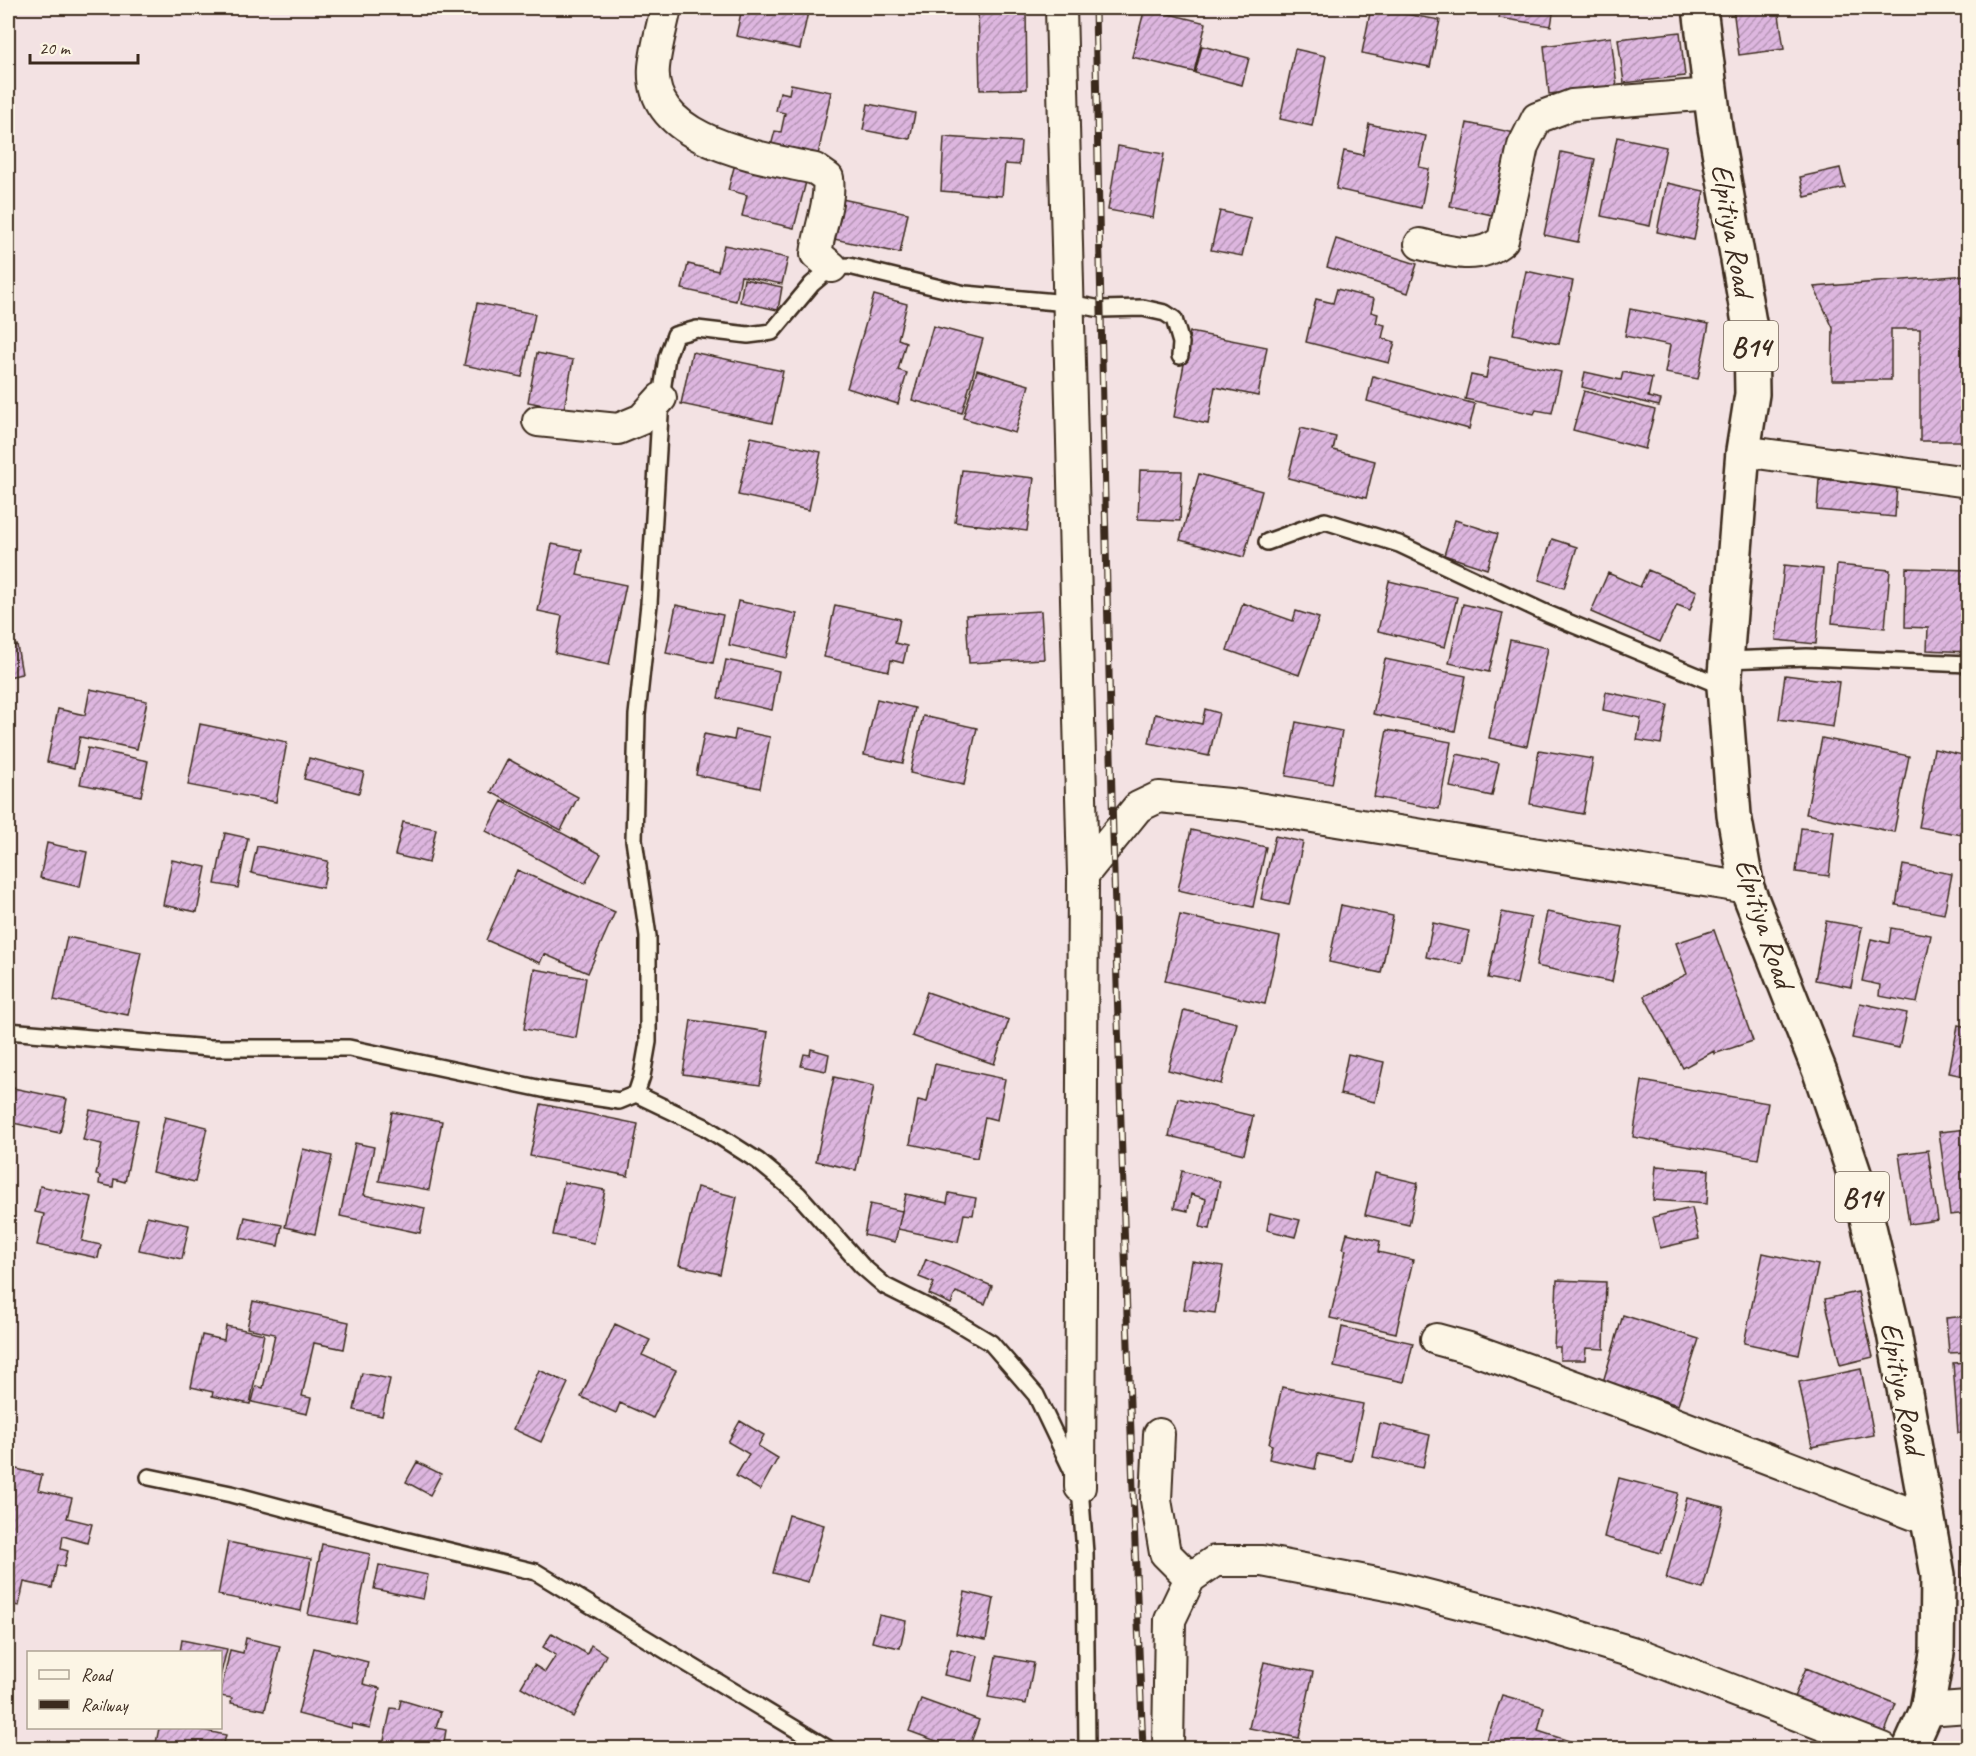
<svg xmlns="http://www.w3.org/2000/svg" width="1976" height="1756" font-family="Caveat,sans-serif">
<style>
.building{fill:url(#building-hatch);stroke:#3b2a1e;stroke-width:1.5}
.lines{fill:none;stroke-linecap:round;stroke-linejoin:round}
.service-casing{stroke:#3b2a1e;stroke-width:20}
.minor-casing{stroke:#3b2a1e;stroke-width:34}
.primary-casing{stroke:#3b2a1e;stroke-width:38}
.service{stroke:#fcf5e5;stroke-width:15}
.minor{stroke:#fcf5e5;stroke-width:30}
.primary{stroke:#fcf5e5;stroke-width:33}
.rail-casing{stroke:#3b2a1e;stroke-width:7}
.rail{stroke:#fcf5e5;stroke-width:4.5;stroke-dasharray:14;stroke-linecap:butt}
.labels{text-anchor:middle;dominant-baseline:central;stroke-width:5;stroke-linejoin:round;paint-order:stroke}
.shield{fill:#fcf5e5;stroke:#75675a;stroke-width:1.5}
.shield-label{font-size:28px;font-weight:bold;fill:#3b2a1e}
.street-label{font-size:30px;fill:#3b2a1e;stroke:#fcf5e5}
</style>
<defs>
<pattern id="building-hatch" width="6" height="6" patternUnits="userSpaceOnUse" patternTransform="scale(1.5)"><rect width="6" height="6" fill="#ddb6df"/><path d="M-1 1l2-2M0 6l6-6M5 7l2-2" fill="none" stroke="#b494b4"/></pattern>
</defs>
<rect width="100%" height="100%" fill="#f3e2e3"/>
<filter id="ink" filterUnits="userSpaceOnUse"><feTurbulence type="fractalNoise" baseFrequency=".0167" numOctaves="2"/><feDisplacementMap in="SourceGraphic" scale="12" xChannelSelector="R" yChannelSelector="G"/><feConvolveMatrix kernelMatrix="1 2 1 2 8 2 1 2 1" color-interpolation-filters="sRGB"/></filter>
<g filter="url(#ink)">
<path class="building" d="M 742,8 L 785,8 L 808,12 L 800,49 L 736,36 Z
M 978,8 L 1026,8 L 1027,89 L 980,90 Z
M 1145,8 L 1206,23 L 1194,72 L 1132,57 Z
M 1371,8 L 1440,20 L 1430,67 L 1362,53 Z
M 1501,8 L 1554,8 L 1551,26 L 1499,18 Z
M 1733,8 L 1778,8 L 1784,49 L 1739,55 Z
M 1680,32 L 1685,76 L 1624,83 L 1618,39 Z
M 1611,37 L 1617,86 L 1549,94 L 1544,46 Z
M 1202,46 L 1249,58 L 1242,85 L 1195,73 Z
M 1295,49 L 1326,56 L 1312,126 L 1280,119 Z
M 791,84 L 831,92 L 818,155 L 771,146 L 775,131 L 781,132 L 785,113 L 776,111 L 780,92 L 789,94 Z
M 868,104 L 915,113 L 910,139 L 863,130 Z
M 1467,123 L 1515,133 L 1497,216 L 1450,206 Z
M 1369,124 L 1426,136 L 1419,167 L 1429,169 L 1421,208 L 1336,189 L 1344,151 L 1363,155 Z
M 944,137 L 1021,142 L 1019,165 L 1005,164 L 1002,196 L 941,191 Z
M 1617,137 L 1666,147 L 1650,226 L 1601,216 Z
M 1118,146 L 1164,154 L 1153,218 L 1108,210 Z
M 1561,152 L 1595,159 L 1578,242 L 1544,235 Z
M 736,160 L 807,178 L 794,228 L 742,216 L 747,195 L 728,190 Z
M 1840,168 L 1845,188 L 1805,197 L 1800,177 Z
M 1667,183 L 1704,191 L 1694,240 L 1657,232 Z
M 842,199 L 908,213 L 900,253 L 834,239 Z
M 1220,211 L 1251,218 L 1242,256 L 1211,250 Z
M 1336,239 L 1417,264 L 1408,293 L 1327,267 Z
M 724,245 L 788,258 L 782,284 L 741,276 L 736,301 L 682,289 L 688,264 L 718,271 Z
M 1526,271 L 1573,281 L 1559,344 L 1513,334 Z
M 1968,275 L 1968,441 L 1920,441 L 1920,329 L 1891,329 L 1891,380 L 1832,380 L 1833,328 L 1814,287 Z
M 744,279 L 782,287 L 778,310 L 740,302 Z
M 1337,289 L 1374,299 L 1371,312 L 1378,314 L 1376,323 L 1385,325 L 1382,338 L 1395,342 L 1389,363 L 1306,342 L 1316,299 L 1333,303 Z
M 874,295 L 907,304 L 898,339 L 906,342 L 898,370 L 907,373 L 898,404 L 847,388 Z
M 477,303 L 535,314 L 522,377 L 464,365 Z
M 1630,309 L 1709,324 L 1698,379 L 1665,373 L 1670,345 L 1625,336 Z
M 933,326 L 983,339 L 962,413 L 912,400 Z
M 1190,332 L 1267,347 L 1258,396 L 1215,387 L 1208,424 L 1174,417 Z
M 692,352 L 783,371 L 772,423 L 681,404 Z
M 537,353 L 573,360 L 564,409 L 528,402 Z
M 1490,357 L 1561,372 L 1552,413 L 1536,410 L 1534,414 L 1465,399 L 1471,375 L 1486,378 Z
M 977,370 L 1029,385 L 1015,433 L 963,418 Z
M 1585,372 L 1621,380 L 1623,372 L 1652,378 L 1648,397 L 1661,400 L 1659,406 L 1582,387 Z
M 1373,376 L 1475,404 L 1469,429 L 1367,401 Z
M 1584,391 L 1655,410 L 1645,449 L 1573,430 Z
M 1301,428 L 1336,437 L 1333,450 L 1375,461 L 1366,498 L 1288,478 Z
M 751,437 L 821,452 L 809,510 L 738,495 Z
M 962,470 L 1034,478 L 1027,531 L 955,522 Z
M 1140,470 L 1182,471 L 1180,521 L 1138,519 Z
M 1199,474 L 1262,491 L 1244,557 L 1180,540 Z
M 1819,479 L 1897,486 L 1895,517 L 1817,510 Z
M 1455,520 L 1498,534 L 1487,569 L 1444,555 Z
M 1552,539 L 1577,547 L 1564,588 L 1539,580 Z
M 552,544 L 582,550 L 577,575 L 626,585 L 609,665 L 555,653 L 562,616 L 538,611 Z
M 1784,565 L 1823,569 L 1816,644 L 1776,640 Z
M 1837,565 L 1890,570 L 1885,628 L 1832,623 Z
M 1906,568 L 1968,570 L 1968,652 L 1927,650 L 1928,628 L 1905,627 Z
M 1648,570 L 1697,591 L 1690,610 L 1677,605 L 1660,642 L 1591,612 L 1608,573 L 1640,587 Z
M 1389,581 L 1457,597 L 1445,647 L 1378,631 Z
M 738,601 L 797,614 L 787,658 L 729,645 Z
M 1243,603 L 1293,621 L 1296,611 L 1319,618 L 1299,675 L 1227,650 Z
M 1463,604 L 1503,613 L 1489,672 L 1449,663 Z
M 676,605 L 723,615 L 713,663 L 666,653 Z
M 835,605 L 900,619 L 895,643 L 907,646 L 903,663 L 891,660 L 889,671 L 824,657 Z
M 1041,611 L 1044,659 L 969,663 L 966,615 Z
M 1510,640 L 1548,648 L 1527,746 L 1489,738 Z
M 17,645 L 22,674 L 8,677 L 8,647 Z
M 1385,659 L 1466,676 L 1455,731 L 1373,714 Z
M 726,660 L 779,671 L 772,710 L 718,698 Z
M 1785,675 L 1839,682 L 1833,727 L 1779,719 Z
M 90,689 L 147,701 L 137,749 L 80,737 L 74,768 L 47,762 L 58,709 L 85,715 Z
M 1606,692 L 1668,705 L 1661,744 L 1637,740 L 1641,718 L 1603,710 Z
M 877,699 L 915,708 L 903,763 L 864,755 Z
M 1205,709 L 1219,713 L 1209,756 L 1149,743 L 1155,714 L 1202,724 Z
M 923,716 L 977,728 L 964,785 L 910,773 Z
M 1296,722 L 1342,731 L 1332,784 L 1286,776 Z
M 200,724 L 287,742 L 276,802 L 188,785 Z
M 736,730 L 770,737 L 760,788 L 696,775 L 704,734 L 734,740 Z
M 1387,730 L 1451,742 L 1439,809 L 1374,797 Z
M 1822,738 L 1909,756 L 1894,832 L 1806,814 Z
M 88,748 L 148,761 L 141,796 L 80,784 Z
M 1934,749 L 1968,756 L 1968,836 L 1919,827 Z
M 1539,750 L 1593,759 L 1583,814 L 1530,804 Z
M 1457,754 L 1499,763 L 1492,796 L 1450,787 Z
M 309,758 L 364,772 L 359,793 L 304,779 Z
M 508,759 L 578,797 L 561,830 L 491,792 Z
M 502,801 L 601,854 L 585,884 L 486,831 Z
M 403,822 L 436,829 L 429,863 L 395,855 Z
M 1801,828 L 1834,832 L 1829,876 L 1796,872 Z
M 1191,830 L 1266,847 L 1253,907 L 1178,890 Z
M 225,833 L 248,838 L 238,888 L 215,884 Z
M 1275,836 L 1303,842 L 1289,905 L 1261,899 Z
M 47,843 L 87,852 L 80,887 L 40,878 Z
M 257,846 L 328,861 L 323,888 L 251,873 Z
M 172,860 L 206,867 L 197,912 L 163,905 Z
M 1903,865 L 1952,874 L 1944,914 L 1896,905 Z
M 517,870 L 615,912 L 588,973 L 544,954 L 540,963 L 486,940 Z
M 1341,905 L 1393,916 L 1381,973 L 1329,962 Z
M 1502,912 L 1531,918 L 1517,984 L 1488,978 Z
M 1547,912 L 1623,927 L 1612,982 L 1536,966 Z
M 1180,915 L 1280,937 L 1265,1004 L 1165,981 Z
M 1826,921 L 1862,927 L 1851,987 L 1815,980 Z
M 1433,923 L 1469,931 L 1462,964 L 1426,957 Z
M 1891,928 L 1931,935 L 1917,1003 L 1879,996 L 1880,985 L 1862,981 L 1871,939 L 1889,943 Z
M 1714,930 L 1753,1041 L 1714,1054 L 1714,1051 L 1683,1068 L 1644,996 L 1687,974 L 1676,943 Z
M 67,937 L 141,952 L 128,1015 L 54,1000 Z
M 534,969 L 586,978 L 576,1038 L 524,1029 Z
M 927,992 L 1009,1020 L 994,1064 L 912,1036 Z
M 1860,1003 L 1907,1013 L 1899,1048 L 1852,1038 Z
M 1184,1010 L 1237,1023 L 1221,1084 L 1168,1070 Z
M 691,1020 L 768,1032 L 760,1085 L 683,1074 Z
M 1958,1025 L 1968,1027 L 1968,1077 L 1949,1073 Z
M 811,1049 L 829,1054 L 826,1071 L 801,1066 L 804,1054 L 810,1055 Z
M 1348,1054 L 1384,1062 L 1375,1102 L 1340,1094 Z
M 935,1064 L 1005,1079 L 997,1120 L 985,1117 L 977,1158 L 910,1144 L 918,1100 L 927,1102 Z
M 834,1077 L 874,1086 L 856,1170 L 816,1161 Z
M 1642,1081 L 1768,1103 L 1758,1159 L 1633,1137 Z
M 8,1087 L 67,1099 L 60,1133 L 8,1122 Z
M 1178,1098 L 1253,1116 L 1244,1154 L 1169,1136 Z
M 541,1104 L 638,1124 L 628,1176 L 530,1156 Z
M 90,1110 L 138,1120 L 125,1182 L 114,1179 L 113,1187 L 99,1184 L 100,1176 L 96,1175 L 102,1144 L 83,1140 Z
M 392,1112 L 442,1121 L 429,1190 L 379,1181 Z
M 165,1117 L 207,1127 L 195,1182 L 152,1172 Z
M 1968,1129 L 1968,1213 L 1950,1215 L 1939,1132 Z
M 355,1143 L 374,1147 L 364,1195 L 425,1208 L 420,1233 L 340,1216 Z
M 303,1149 L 332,1156 L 315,1234 L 285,1227 Z
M 1928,1150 L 1938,1220 L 1909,1224 L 1899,1154 Z
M 1656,1166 L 1709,1170 L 1707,1204 L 1653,1200 Z
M 1182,1171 L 1220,1181 L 1210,1229 L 1200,1227 L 1206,1199 L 1191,1194 L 1188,1211 L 1174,1208 Z
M 1375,1173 L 1418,1183 L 1409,1225 L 1365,1215 Z
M 564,1182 L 605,1190 L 594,1243 L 553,1235 Z
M 40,1186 L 92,1197 L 82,1241 L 101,1245 L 98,1258 L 37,1245 L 44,1214 L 35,1212 Z
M 697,1187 L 737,1197 L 720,1274 L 679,1265 Z
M 949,1193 L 976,1198 L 973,1215 L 964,1214 L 958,1242 L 898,1229 L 906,1194 L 947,1203 Z
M 870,1204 L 902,1211 L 895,1242 L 864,1235 Z
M 1692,1208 L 1699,1239 L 1660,1248 L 1653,1217 Z
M 1270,1213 L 1300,1220 L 1295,1237 L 1267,1230 Z
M 147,1216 L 189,1225 L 182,1259 L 139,1250 Z
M 245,1217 L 282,1225 L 278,1246 L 240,1238 Z
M 1347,1233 L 1380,1241 L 1378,1252 L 1413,1260 L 1396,1333 L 1330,1318 L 1346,1250 L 1343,1249 Z
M 1763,1253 L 1818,1265 L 1799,1355 L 1744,1343 Z
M 926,1259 L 992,1286 L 985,1304 L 956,1292 L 951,1304 L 929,1294 L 934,1283 L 919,1277 Z
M 1192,1261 L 1223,1266 L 1215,1313 L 1184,1309 Z
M 1557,1280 L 1606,1282 L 1604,1349 L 1586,1348 L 1585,1360 L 1560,1360 L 1560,1347 L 1554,1347 Z
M 1858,1292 L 1873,1357 L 1840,1365 L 1825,1299 Z
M 253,1301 L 349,1322 L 344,1349 L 314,1343 L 302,1396 L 311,1398 L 307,1414 L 252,1402 L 256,1386 L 263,1388 L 275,1334 L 247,1328 Z
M 1623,1315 L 1699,1339 L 1678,1405 L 1603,1382 Z
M 1968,1316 L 1968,1352 L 1949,1353 L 1946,1318 Z
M 615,1324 L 650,1340 L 642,1355 L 676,1370 L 653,1418 L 620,1403 L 616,1413 L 581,1397 Z
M 226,1326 L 264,1334 L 250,1404 L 212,1396 L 213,1392 L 191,1387 L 202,1335 L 224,1340 Z
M 1342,1327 L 1413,1343 L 1404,1382 L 1334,1367 Z
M 1968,1362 L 1968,1433 L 1958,1433 L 1953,1363 Z
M 1861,1369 L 1874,1435 L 1812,1447 L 1799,1382 Z
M 539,1370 L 568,1383 L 541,1442 L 513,1429 Z
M 362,1373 L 390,1379 L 382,1416 L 354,1410 Z
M 1282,1387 L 1363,1404 L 1351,1461 L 1318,1454 L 1315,1469 L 1269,1459 L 1272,1445 L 1269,1444 Z
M 740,1421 L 764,1435 L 758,1446 L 778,1458 L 760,1490 L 736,1476 L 749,1454 L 728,1442 Z
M 1380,1423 L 1430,1435 L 1423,1468 L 1373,1457 Z
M 417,1462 L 441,1474 L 430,1495 L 406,1482 Z
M 8,1467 L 42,1475 L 38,1490 L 72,1498 L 67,1518 L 92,1524 L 87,1543 L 63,1536 L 61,1549 L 68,1551 L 64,1567 L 57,1565 L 52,1588 L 24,1582 L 19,1606 L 8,1604 Z
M 1619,1478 L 1678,1493 L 1661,1553 L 1604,1537 Z
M 1687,1498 L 1724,1507 L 1703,1589 L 1666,1579 Z
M 789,1515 L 824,1525 L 808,1582 L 773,1573 Z
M 228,1542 L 311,1559 L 301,1611 L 218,1595 Z
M 1962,1542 L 1968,1542 L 1968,1590 L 1962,1590 Z
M 322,1544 L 370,1554 L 356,1624 L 308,1615 Z
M 379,1565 L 428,1575 L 423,1599 L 374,1589 Z
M 965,1592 L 994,1599 L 986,1640 L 956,1634 Z
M 1966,1601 L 1968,1601 L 1968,1637 L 1967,1637 Z
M 879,1615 L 906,1621 L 900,1648 L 872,1642 Z
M 552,1633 L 587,1654 L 591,1645 L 606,1655 L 573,1717 L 521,1687 L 534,1665 L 545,1672 L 556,1655 L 543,1647 Z
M 246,1638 L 280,1646 L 265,1710 L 231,1703 L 232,1698 L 220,1696 L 230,1650 L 243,1653 Z
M 182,1640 L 227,1649 L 220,1677 L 220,1652 L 180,1652 Z
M 314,1648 L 368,1662 L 363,1684 L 380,1688 L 370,1728 L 352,1724 L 352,1728 L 298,1714 Z
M 951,1649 L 978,1656 L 972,1681 L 944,1675 Z
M 996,1656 L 1034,1663 L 1026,1704 L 988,1697 Z
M 1264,1662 L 1313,1672 L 1299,1738 L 1249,1728 Z
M 1806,1668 L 1896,1704 L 1884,1734 L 1794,1697 Z
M 1502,1695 L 1544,1707 L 1538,1731 L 1591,1748 L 1484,1748 Z
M 921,1699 L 979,1720 L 969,1748 L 955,1748 L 909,1731 Z
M 401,1700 L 441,1712 L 436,1728 L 446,1730 L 444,1742 L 434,1740 L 433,1748 L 399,1748 L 383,1745 L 391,1708 L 399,1709 Z
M 159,1728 L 192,1728 L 226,1735 L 223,1747 L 229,1748 L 155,1748 Z"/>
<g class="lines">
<defs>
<path id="service" d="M 1267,542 L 1325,521 L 1399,544 L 1548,614 L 1724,687
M 1726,660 L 1807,657 L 1968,664
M 8,1031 L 209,1048 L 349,1048 L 547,1090 L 619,1101 L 636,1094 L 642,1076 L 648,1042 L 648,936 L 634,840 L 637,715 L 649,604 L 661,398 L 667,357 L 675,335 L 697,329 L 748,335 L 772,332 L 812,284 L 832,267 L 849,266 L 965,294 L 1068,303 L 1101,309 L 1143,308 L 1165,313 L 1174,319 L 1181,343 L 1180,356
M 636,1094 L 705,1127 L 758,1161 L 798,1194 L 862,1266 L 885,1286 L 953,1320 L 991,1343 L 1036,1395 L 1080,1487 L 1085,1553 L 1087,1748
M 149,1477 L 231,1494 L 400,1539 L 536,1572 L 827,1748"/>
<path id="minor" d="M 666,8 C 662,27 656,47 654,67 C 648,143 762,157 815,169 L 828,178 C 831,203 819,229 816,254 L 832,267
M 1061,8 L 1083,875 L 1080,1487
M 1420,244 C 1449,251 1478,262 1503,240 L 1523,146 L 1537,118 L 1572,105 L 1711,94
M 538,421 L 618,429 L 642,419 L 661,398
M 1743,451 L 1968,482
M 1083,875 L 1138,807 L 1159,797 L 1239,805 L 1747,888
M 1436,1339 L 1469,1348 L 1638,1409 L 1928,1520
M 1159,1434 L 1156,1500 L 1165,1553 L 1190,1578
M 1927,1710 L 1968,1707
M 1168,1748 L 1170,1620 L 1190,1578 L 1215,1561 L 1262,1561 L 1392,1586 L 1525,1620 L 1642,1655 L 1882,1748"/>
<path id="primary" d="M 1700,8 L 1715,128 L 1751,334 L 1752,394 L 1743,451 L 1724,687 L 1734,815 L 1747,888 L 1820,1072 L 1862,1197 L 1894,1333 L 1938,1575 L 1937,1653 L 1927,1710 L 1910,1748"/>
</defs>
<use href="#service" class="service-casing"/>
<use href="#minor" class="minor-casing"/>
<use href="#primary" class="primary-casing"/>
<use href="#service" class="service"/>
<use href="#minor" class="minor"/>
<use href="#primary" class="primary"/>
<defs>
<path id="rail" d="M 1095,8 C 1106,588 1119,1168 1143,1748"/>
</defs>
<use href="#rail" class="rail-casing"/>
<use href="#rail" class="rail"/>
</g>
</g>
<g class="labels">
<g class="shield">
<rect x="1724" y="321" width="54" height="50" rx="4.5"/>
<rect x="1835" y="1172" width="54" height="50" rx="4.5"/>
</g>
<g class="shield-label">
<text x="1751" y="346">B14</text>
<text x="1862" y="1197">B14</text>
</g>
<g class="street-label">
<text transform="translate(1733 230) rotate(80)">Elpitiya Road</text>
<text transform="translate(1765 923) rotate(72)">Elpitiya Road</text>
<text transform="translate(1903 1388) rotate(79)">Elpitiya Road</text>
</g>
</g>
<rect width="1976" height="1756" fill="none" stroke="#fcf5e5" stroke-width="30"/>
<rect x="15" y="15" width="1946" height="1726" fill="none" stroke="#3b2a1e" stroke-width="2" filter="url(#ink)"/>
<rect x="27" y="1651" width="195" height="78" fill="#fcf5e5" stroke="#afa495" stroke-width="1.5"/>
<rect x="39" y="1670" width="30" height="9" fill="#fcf5e5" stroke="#afa495" stroke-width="1.5"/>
<text x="81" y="1681" font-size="18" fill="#3b2a1e">Road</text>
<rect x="39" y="1700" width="30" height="9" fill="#3b2a1e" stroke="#afa495" stroke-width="1.5"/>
<text x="81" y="1711" font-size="18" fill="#3b2a1e">Railway</text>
<path d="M30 54v9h108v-9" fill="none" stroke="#3b2a1e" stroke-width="3"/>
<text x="39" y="54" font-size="18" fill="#3b2a1e" stroke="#fcf5e5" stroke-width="4.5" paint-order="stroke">20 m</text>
</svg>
